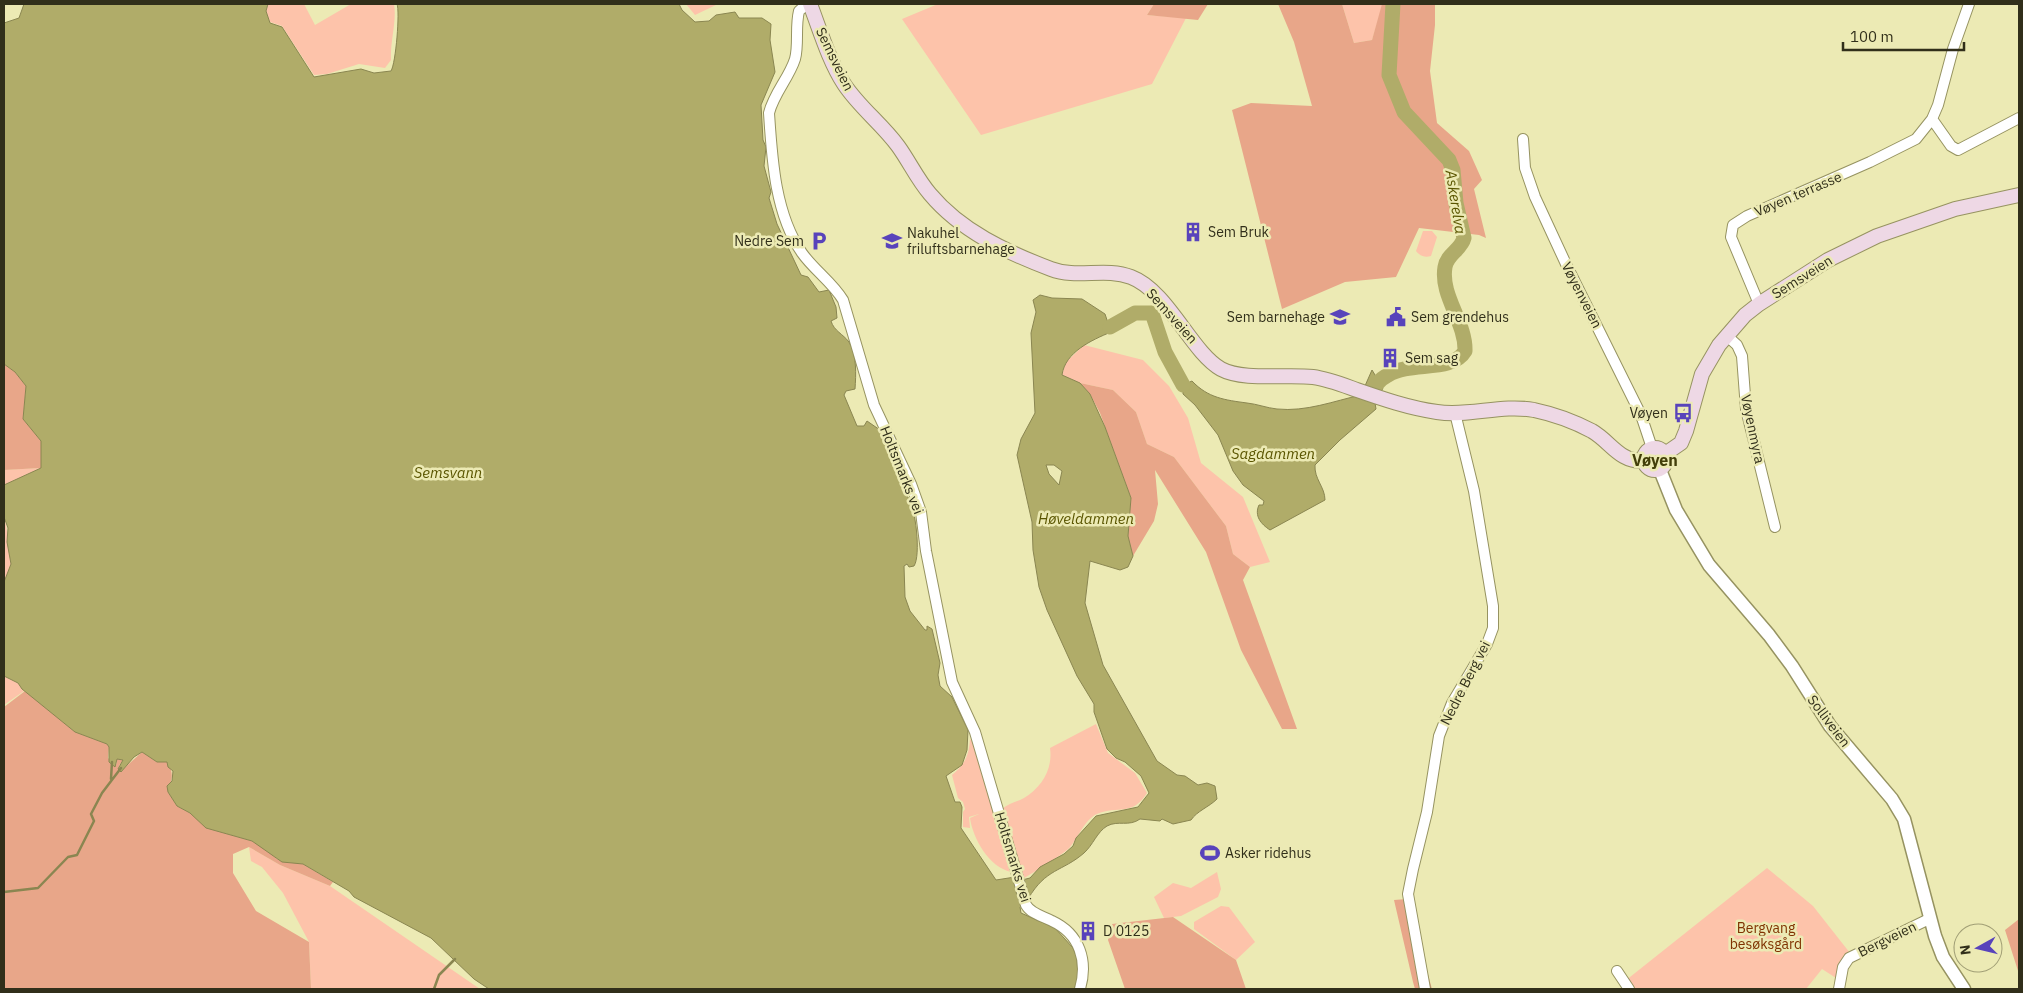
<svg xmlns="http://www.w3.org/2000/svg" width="2023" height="993" font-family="'IBM Plex Sans',sans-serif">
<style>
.green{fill:#fdc3aa}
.forest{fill:#e8a689}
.water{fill:#b0ac69;stroke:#8a8651;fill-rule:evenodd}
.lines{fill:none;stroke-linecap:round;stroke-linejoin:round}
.stream{stroke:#8a8651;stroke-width:2.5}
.river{stroke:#b0ac69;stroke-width:15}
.minor-casing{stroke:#969361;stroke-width:12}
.tertiary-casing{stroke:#969361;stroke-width:15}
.secondary-casing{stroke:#969361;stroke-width:16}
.minor{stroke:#fff;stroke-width:10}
.tertiary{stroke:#fff;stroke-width:12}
.secondary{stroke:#eed8e5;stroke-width:14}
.labels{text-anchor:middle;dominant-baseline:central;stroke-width:5;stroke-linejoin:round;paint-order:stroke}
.street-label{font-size:14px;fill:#312f1a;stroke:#eceab4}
.poi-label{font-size:14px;fill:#312f1a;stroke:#eceab4;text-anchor:start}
.park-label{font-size:14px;fill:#7f3201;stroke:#eceab4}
.water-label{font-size:15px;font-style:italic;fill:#5a5500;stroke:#eceab4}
.quarter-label{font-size:16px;font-weight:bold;fill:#423e09;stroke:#eceab4}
</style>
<rect width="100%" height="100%" fill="#eceab4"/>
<path class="green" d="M 268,4 L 304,4 L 315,25 L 351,4 L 394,4 C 397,21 390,41 391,60 L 385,68 L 359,64 L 327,74 L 314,75 L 282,26 L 270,22 L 266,11 Z
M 686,4 L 718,4 L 695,15 Z
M 938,4 L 1154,4 L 1147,15 L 1186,18 L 1152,84 L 981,135 L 902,19 Z
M 1342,4 L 1383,4 L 1372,40 L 1354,43 Z
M 1423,231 L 1432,231 L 1437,237 L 1431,256 C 1425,258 1420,256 1416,251 Z
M 1084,345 L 1143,360 L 1169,386 L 1188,418 L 1201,463 L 1243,497 L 1270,562 L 1250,567 L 1233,554 L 1226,526 L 1174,457 L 1147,444 L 1136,412 L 1113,390 L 1080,383 L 1062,375 L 1065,363 Z
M 41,468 L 9,483 L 4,485 L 4,470 Z
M 4,517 C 6,523 12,559 11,564 C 11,571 7,576 4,582 Z
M 4,676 L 18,683 L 24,691 L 4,705 Z
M 1096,724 L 1108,753 L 1135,773 L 1147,793 C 1132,817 1118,805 1097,814 C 1085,819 1078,838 1070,847 C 1067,852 1027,877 1022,879 L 1002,809 C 1009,803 1017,802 1024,798 C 1042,787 1053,769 1050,748 Z
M 970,739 L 975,745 L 1011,872 C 989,867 973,839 970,818 L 979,814 L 969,817 L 970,828 L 963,827 L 963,812 L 965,809 L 963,802 L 958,798 L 952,775 C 965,764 969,756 970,739 Z
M 249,847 L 280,865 L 330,886 L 480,989 L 311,989 L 309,942 L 283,893 L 262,867 L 251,861 Z
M 1767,868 L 1813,906 L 1850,953 L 1836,978 L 1822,969 L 1806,989 L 1630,989 L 1625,981 Z
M 1217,872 L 1221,889 L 1218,897 L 1181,916 L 1164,918 L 1154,897 L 1173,883 L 1191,888 Z
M 1221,906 L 1229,907 L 1255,942 L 1236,960 L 1194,929 L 1194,922 Z"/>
<path class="forest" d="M 1154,4 L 1208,4 L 1198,20 L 1147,15 Z
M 1278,4 L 1342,4 L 1354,43 L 1372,40 L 1382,4 L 1435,4 L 1435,25 L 1430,71 L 1437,123 L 1469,151 L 1482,180 L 1474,189 L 1486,238 L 1479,235 L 1419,228 L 1396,277 L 1345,282 L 1282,309 L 1232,110 L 1251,103 L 1312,106 L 1294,42 Z
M 4,364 L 15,372 L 26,386 L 23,419 L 41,441 L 41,468 L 4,470 Z
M 1080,383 L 1113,390 L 1136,412 L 1147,444 L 1174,457 L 1226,526 L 1233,554 L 1250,567 L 1243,580 L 1297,729 L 1282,729 L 1241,650 L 1206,552 L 1155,470 L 1158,504 L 1154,521 L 1133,556 L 1128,536 L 1131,498 L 1100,413 L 1090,394 Z
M 25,691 L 75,732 L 107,744 L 109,747 L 108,758 L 116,765 L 117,759 L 123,760 L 119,766 L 121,771 L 142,752 L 157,762 L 168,762 C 174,775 172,778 168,792 L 177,806 L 190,813 L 207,828 L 252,841 L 265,848 L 277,859 L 303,864 L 333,882 L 330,886 L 280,865 L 249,847 L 233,854 L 233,873 L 256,911 L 309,942 L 311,989 L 4,989 L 4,707 Z
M 1407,899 L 1432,989 L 1415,989 L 1413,982 L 1394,900 Z
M 1173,917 L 1236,960 L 1246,989 L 1125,989 L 1108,940 L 1112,924 Z
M 2019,919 L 2019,974 L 2005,930 Z"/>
<path class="water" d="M 24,4 L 268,4 L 266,11 L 270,23 L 282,27 L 314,77 L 361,69 L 374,73 L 391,71 C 396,63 400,11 397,4 L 679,4 L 682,10 L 695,22 L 709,21 L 716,15 L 735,12 L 739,18 L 762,18 L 771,24 L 770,40 L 775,72 L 761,105 L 763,140 L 766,147 L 764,166 L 771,192 L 769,198 L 777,224 L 801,275 L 808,277 L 819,292 L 829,290 L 836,307 L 837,318 L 831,321 C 834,331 843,334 849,342 C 857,355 856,375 855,389 L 846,391 L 844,395 L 857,426 L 864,426 L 867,421 L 880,430 L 907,496 C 916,506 921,556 914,566 L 909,567 L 907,564 L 904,566 L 905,597 L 910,611 L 925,630 L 927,630 L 927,626 L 932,629 L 940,663 L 938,675 L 940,686 L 952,697 L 968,730 L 967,750 L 962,765 L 946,776 L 955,802 L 960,802 L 962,807 L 961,828 L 996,880 L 1015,877 L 1019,890 L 1016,892 L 1017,894 L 1020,893 L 1024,905 L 1020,907 L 1021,913 L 1055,928 L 1073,948 L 1077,958 L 1078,979 L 1074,989 L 489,989 L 474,979 L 431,938 L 354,897 L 349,891 L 303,864 L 282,862 L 252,841 L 206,828 L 190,813 L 177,806 L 168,792 L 167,786 L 172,781 L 173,771 L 168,767 L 167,762 L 157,762 L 142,752 L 134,757 L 121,772 L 118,769 L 123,760 L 117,759 L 115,767 L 109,762 L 109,747 L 107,744 L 75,732 L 22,689 L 18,683 L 4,676 L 4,582 L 11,564 L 7,542 L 8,528 L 4,517 L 4,485 L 41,468 L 41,441 L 23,419 L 26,386 L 15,372 L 4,364 L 4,23 L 19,18 Z
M 1040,295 L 1052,298 L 1082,299 L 1105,314 L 1111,332 C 1092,340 1065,352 1062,375 L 1080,383 L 1090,394 L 1105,427 L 1131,498 L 1128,536 L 1133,556 L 1128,567 L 1120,570 L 1090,561 L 1085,603 L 1103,665 L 1157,761 L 1177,775 L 1185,776 L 1198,785 L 1207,783 L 1215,786 L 1217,799 C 1209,807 1197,811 1191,820 L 1173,824 L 1162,819 L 1160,821 L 1140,819 C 1129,827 1118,820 1107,826 C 1097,832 1093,845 1084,853 C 1062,872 1046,868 1028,899 L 1022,880 L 1030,878 L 1040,867 L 1064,854 L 1073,846 L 1076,838 L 1096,816 L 1138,807 L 1149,793 L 1141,776 L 1125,762 L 1116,758 L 1107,749 L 1094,712 L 1094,704 L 1077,676 L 1047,610 L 1039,587 L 1033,550 L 1032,522 L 1017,455 L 1021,439 L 1035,413 L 1031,333 L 1036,312 L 1033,300 ZM 1046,465 L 1054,465 L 1062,471 L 1059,485 L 1049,474 Z
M 1372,370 L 1383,388 L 1375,403 L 1376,409 L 1340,440 L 1315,465 C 1314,479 1325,487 1325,500 L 1270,530 C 1261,524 1254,516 1259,505 L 1263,505 L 1264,501 L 1243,485 L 1233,471 L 1218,435 L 1195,405 L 1183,394 L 1183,385 L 1192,381 C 1208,398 1225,400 1247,403 C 1257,404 1267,408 1277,409 C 1306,412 1334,401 1361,395 Z"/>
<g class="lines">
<path class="stream" d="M 111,779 L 112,762
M 4,892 L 38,888 L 68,857 L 77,855 L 94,821 L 91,814 L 102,793 L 121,768
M 434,989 L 439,975 L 455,959"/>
<path class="river" d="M 1110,327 L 1135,313 L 1152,313 L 1165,352 L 1183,385
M 1367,398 C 1373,389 1378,380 1388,375 C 1411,361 1452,373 1465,351 C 1466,322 1440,296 1445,267 C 1447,254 1461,250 1464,238 L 1456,203 L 1453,170 L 1449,160 L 1404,112 L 1389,75 L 1393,4"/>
<defs>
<path id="minor" d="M 807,4 L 799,11 C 795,27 799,44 795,59 C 789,78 774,93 769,113 C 772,159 775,214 802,253 C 814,270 832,282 843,300 L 874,405 L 911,484 L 921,512 L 926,551 L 952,682 L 975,732 L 1026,905 C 1031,914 1043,916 1052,921 C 1080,934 1088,961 1080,989
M 1932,119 L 1951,146 L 1958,150 L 2019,118
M 1523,139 L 1525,168 L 1535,197 L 1566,264 L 1641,415 L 1652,448
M 1759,304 L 1731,237 L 1733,225 L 1747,216 L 1870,162 L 1916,139 L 1932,119 L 1938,105 L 1953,49 L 1969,4
M 1726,335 L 1737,345 L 1742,356 L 1746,409 L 1775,527
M 1617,971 L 1629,989
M 1425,989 L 1408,894 L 1413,869 L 1427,812 L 1439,736 L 1452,703 L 1487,644 L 1493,628 L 1493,606 L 1474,491 L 1455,413
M 1839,989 L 1843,967 L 1849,958 L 1929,919"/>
<path id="tertiary" d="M 1660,470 L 1676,510 L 1709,565 L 1769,635 L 1792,666 L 1830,726 L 1892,799 L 1904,819 L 1935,936 L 1943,957 L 1964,989"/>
<path id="secondary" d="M 810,4 C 820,30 829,61 844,84 C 859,107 882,124 898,146 C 909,161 917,179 930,194 C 961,231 1006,252 1051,269 C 1077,279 1105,267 1131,277 C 1168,291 1191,352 1221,369 C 1243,381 1287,374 1313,377 C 1328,379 1343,385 1357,390 C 1383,399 1409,408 1437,412 C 1469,417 1501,404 1534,410 C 1553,414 1575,422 1592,431 C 1611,442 1619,462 1644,461
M1644 459a11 11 0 1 1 22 0a11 11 0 1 1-22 0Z
M 1665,454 L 1681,443 L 1686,431 L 1702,374 L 1719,345 L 1745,315 L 1759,304 L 1828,260 L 1877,236 L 1955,209 L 2019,195"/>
</defs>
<use href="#minor" class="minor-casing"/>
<use href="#tertiary" class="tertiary-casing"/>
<use href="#secondary" class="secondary-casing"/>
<use href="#minor" class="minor"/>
<use href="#tertiary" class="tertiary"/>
<use href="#secondary" class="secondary"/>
</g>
<defs>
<symbol id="building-bare" viewBox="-9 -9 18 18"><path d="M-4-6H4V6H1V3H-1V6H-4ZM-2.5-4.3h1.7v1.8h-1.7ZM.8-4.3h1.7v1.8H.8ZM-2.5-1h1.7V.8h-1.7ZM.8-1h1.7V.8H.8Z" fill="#5843bb" stroke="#eceab4" stroke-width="2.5" paint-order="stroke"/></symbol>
<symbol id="parking-bare" viewBox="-9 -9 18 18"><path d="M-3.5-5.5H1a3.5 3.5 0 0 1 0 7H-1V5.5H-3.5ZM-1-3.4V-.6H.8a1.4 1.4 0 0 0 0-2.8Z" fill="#5843bb" stroke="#eceab4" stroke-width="2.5" paint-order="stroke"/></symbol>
<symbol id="school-bare" viewBox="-9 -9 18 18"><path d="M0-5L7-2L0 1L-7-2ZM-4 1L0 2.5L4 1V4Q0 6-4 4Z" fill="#5843bb" stroke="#eceab4" stroke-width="2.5" paint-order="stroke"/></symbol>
<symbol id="civic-bare" viewBox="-9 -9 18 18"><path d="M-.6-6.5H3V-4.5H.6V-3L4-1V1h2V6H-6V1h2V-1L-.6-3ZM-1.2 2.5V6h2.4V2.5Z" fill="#5843bb" stroke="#eceab4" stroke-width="2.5" paint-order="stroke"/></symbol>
<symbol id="bus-bare" viewBox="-9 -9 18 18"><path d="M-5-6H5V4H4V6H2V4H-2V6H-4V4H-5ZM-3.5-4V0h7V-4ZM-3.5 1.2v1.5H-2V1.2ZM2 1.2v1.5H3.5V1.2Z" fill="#5843bb" stroke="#eceab4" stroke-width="2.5" paint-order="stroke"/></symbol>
<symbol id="stadium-bare" viewBox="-9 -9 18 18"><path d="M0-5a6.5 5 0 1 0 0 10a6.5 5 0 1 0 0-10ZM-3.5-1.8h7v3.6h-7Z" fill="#5843bb" stroke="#eceab4" stroke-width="2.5" paint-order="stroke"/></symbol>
</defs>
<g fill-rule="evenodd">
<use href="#building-bare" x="1179" y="218" width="28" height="28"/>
<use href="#parking-bare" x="805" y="227" width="28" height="28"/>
<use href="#school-bare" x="878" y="227" width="28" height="28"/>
<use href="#school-bare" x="1326" y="303" width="28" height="28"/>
<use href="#civic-bare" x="1382" y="303" width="28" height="28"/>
<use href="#building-bare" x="1376" y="344" width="28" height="28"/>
<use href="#bus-bare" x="1669" y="399" width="28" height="28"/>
<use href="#stadium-bare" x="1196" y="839" width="28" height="28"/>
<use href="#building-bare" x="1074" y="917" width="28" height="28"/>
</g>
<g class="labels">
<g class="street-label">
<text transform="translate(835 59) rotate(64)">Semsveien</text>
<text transform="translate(1798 194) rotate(-23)">Vøyen terrasse</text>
<text transform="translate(1802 277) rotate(-32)">Semsveien</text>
<text transform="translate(1582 295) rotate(63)">Vøyenveien</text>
<text transform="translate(1172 316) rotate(48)">Semsveien</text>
<text transform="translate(1753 429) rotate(78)">Vøyenmyra</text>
<text transform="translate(902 470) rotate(68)">Holtsmarks vei</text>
<text transform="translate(1465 683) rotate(-63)">Nedre Berg vei</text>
<text transform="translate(1829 721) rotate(53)">Solliveien</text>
<text transform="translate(1013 857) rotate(73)">Holtsmarks vei</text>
<text transform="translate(1887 939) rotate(-26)">Bergveien</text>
</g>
<g class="poi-label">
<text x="1208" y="232">Sem Bruk</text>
<text x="907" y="233">Nakuhel<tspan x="907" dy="16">friluftsbarnehage</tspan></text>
<text x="804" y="241" text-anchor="end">Nedre Sem</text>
<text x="1325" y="317" text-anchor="end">Sem barnehage</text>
<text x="1411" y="317">Sem grendehus</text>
<text x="1405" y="358">Sem sag</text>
<text x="1668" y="413" text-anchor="end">Vøyen</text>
<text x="1225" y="853">Asker ridehus</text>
<text x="1103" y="931">D 0125</text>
</g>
<g class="park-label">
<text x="1766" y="928">Bergvang<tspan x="1766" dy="16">besøksgård</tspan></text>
</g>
<g class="water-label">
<text transform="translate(1456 202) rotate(81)">Askerelva</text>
<text x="1273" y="453">Sagdammen</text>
<text x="448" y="472">Semsvann</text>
<text x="1086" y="518">Høveldammen</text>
</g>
<g class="quarter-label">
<text x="1655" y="460">Vøyen</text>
</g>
</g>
<rect width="2023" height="993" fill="none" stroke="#312f1a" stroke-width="10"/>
<g transform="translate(1978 948) rotate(262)"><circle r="24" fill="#eceab4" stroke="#a19f76"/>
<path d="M0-4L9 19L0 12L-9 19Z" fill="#5843bb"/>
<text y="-8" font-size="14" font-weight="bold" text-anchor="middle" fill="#312f1a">N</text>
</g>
<path d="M1843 42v8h121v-8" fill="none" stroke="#312f1a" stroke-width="2.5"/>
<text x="1850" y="42" font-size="15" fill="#312f1a" stroke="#eceab4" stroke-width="4" paint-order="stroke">100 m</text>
</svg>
